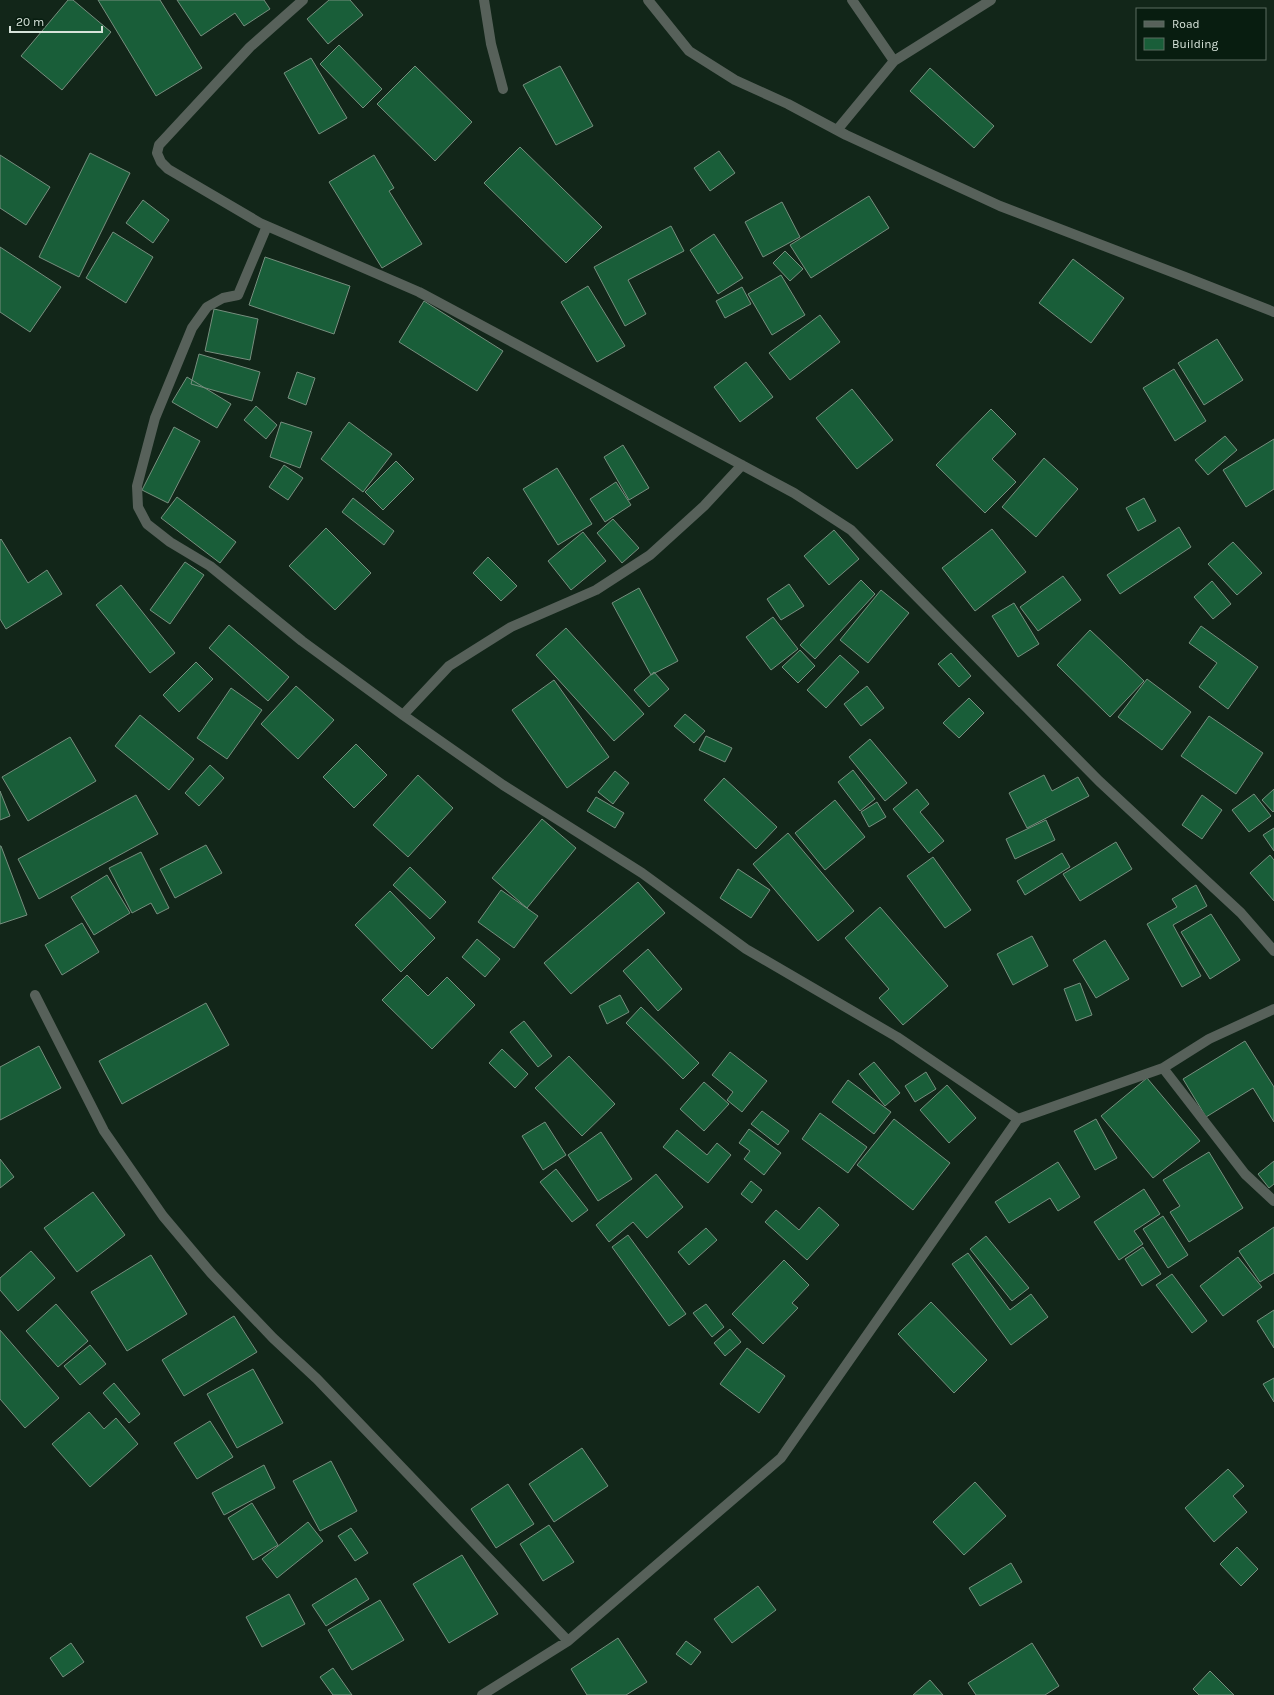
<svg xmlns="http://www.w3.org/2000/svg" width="1274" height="1695" font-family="Karla,sans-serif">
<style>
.building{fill:#195e39;stroke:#768e7e}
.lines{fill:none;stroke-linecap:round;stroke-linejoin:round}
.minor{stroke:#57615a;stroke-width:10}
</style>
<rect width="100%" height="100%" fill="#122619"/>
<path class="building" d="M 68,0 L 73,0 L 111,32 L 62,90 L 21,56 Z
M 98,0 L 160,0 L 202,68 L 156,96 Z
M 177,0 L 264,0 L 270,9 L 244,26 L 235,13 L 201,36 Z
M 329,0 L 350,0 L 363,15 L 328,44 L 307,19 Z
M 339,45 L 382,89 L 363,108 L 320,64 Z
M 311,58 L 347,118 L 319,134 L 284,73 Z
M 415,66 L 472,122 L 435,161 L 377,104 Z
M 560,66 L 593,126 L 556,145 L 523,85 Z
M 930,68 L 994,126 L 974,148 L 910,91 Z
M 520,147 L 602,227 L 566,263 L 484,183 Z
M 719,151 L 735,173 L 710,191 L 694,168 Z
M 90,153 L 130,173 L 79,277 L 39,257 Z
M 0,155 L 50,187 L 26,225 L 0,208 Z
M 374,155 L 394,188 L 389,191 L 422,244 L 382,268 L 329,182 Z
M 869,196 L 889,228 L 811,278 L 790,245 Z
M 143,200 L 169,220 L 153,243 L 126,223 Z
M 782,202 L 800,237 L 763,257 L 745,222 Z
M 671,226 L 684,251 L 628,280 L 646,314 L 625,326 L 594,267 Z
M 113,232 L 153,257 L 126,303 L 86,278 Z
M 714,234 L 743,278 L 718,294 L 690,250 Z
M 0,247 L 61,287 L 30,332 L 0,312 Z
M 785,251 L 803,269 L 790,281 L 773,263 Z
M 265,257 L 350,286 L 334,334 L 249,305 Z
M 1073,259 L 1124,298 L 1091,343 L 1039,303 Z
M 781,275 L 805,315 L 772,335 L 748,294 Z
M 588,286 L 625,346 L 597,362 L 561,302 Z
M 742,287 L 751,304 L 725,318 L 716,301 Z
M 424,301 L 503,351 L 477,391 L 399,342 Z
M 214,309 L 258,319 L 250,360 L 205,351 Z
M 820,315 L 840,342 L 790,380 L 769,353 Z
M 1217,339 L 1243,380 L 1204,405 L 1178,363 Z
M 199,354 L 260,372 L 252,401 L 191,384 Z
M 746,362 L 773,397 L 740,422 L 714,387 Z
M 1174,369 L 1206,421 L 1175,441 L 1143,388 Z
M 297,372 L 315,378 L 306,405 L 288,398 Z
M 187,377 L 231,404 L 217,428 L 172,402 Z
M 852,389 L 893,440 L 857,469 L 816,418 Z
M 256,406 L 277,425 L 266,439 L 244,420 Z
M 991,409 L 1016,434 L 992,459 L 1016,482 L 985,513 L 936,465 Z
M 281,422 L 312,432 L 300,468 L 270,457 Z
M 349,422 L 392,454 L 363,492 L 321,459 Z
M 174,427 L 200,441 L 168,503 L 142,490 Z
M 1225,436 L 1237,450 L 1208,475 L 1195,460 Z
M 1274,439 L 1274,489 L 1246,507 L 1223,470 Z
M 623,445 L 649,488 L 629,500 L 604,457 Z
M 1044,458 L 1078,489 L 1036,537 L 1002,507 Z
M 396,461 L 414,479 L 383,510 L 365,492 Z
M 284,465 L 303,478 L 288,500 L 269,487 Z
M 557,468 L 592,524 L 558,545 L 523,489 Z
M 616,482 L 631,505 L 605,522 L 590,499 Z
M 177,497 L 236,542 L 220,563 L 161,518 Z
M 353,498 L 394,531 L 384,545 L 342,512 Z
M 1144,498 L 1156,521 L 1138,531 L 1126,508 Z
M 613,519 L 639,548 L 622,563 L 597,533 Z
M 1179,527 L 1191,547 L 1120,594 L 1107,575 Z
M 326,528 L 371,573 L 335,610 L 289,566 Z
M 992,529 L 1026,572 L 975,611 L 942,568 Z
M 834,530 L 859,559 L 829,585 L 804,556 Z
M 583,532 L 606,561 L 571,590 L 548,561 Z
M 1,539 L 28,583 L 47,570 L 62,594 L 6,629 L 0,619 L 0,540 Z
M 1233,542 L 1262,573 L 1237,595 L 1208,564 Z
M 488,557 L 517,586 L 501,601 L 473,573 Z
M 185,562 L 204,575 L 170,624 L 150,610 Z
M 1063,576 L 1081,600 L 1038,631 L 1020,607 Z
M 861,580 L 875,594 L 815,659 L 800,645 Z
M 1212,581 L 1231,604 L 1213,619 L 1194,597 Z
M 789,584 L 804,606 L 781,620 L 767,599 Z
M 121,585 L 175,653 L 150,673 L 96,605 Z
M 639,588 L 678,661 L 651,675 L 612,603 Z
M 881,590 L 909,613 L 868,663 L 840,640 Z
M 1014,603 L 1039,644 L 1018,657 L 992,616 Z
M 773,617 L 798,649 L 771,670 L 746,637 Z
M 229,625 L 289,677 L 268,701 L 209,648 Z
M 1201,626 L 1258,667 L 1228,709 L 1199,687 L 1217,663 L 1189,643 Z
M 566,628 L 644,714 L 614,741 L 536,655 Z
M 1090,630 L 1144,681 L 1110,717 L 1057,665 Z
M 800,650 L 815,666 L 798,683 L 782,667 Z
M 951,653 L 971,676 L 959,687 L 938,664 Z
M 840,655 L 859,672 L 826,708 L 807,690 Z
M 196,662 L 213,679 L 179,712 L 163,695 Z
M 654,672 L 669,689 L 649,707 L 634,690 Z
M 1147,679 L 1191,712 L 1162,750 L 1118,717 Z
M 554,680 L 609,757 L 567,788 L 512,710 Z
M 296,686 L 334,720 L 298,759 L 261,724 Z
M 867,686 L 884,708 L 861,726 L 844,704 Z
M 231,688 L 262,710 L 227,759 L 197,738 Z
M 969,698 L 984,713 L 959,738 L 943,723 Z
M 685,714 L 705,731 L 694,743 L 674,726 Z
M 140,715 L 194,759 L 169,790 L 115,746 Z
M 1209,716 L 1263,753 L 1236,794 L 1181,756 Z
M 706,736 L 732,748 L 725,762 L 699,750 Z
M 70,737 L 96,781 L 28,821 L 2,777 Z
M 870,739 L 907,783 L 885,801 L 849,757 Z
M 356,744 L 387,775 L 354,808 L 323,777 Z
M 210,765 L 224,778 L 199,806 L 185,793 Z
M 853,770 L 875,799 L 860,811 L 838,782 Z
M 615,771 L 629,783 L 613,804 L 598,792 Z
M 418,775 L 453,808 L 408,857 L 373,825 Z
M 1044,775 L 1052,791 L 1078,777 L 1089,796 L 1027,828 L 1009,793 Z
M 724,778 L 777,827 L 756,849 L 704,800 Z
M 917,789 L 929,804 L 920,812 L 944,841 L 929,853 L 893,809 Z
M 1274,789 L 1274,811 L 1273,812 L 1262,800 Z
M 0,791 L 10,816 L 0,820 Z
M 1254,794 L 1271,816 L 1249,832 L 1232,810 Z
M 136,795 L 158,834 L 39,899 L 18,859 Z
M 1202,795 L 1222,810 L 1202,839 L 1182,825 Z
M 596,797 L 624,813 L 615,828 L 587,811 Z
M 835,800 L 865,837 L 825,870 L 795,833 Z
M 877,802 L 886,817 L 869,827 L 861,812 Z
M 542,819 L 576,848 L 527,908 L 492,878 Z
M 1046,820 L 1055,840 L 1015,859 L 1006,839 Z
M 1274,828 L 1274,851 L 1263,835 Z
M 788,833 L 854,911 L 818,941 L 753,864 Z
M 1116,842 L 1132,869 L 1080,901 L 1063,874 Z
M 206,845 L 222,873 L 175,898 L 160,869 Z
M 0,846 L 1,846 L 27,915 L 0,924 Z
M 141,852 L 169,908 L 157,914 L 151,903 L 132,913 L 109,868 Z
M 1062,853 L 1070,867 L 1025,895 L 1017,881 Z
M 1270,855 L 1274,860 L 1274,901 L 1250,873 Z
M 933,857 L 971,910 L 945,928 L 907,876 Z
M 410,867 L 446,902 L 430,919 L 393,885 Z
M 738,869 L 770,890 L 751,918 L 720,898 Z
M 107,875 L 130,913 L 94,935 L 71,897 Z
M 638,882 L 665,913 L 571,994 L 544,963 Z
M 1196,885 L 1207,906 L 1173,925 L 1201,976 L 1182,987 L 1147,924 L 1177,907 L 1172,899 Z
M 501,890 L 538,916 L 514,948 L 478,922 Z
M 390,891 L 435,938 L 401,972 L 355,925 Z
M 880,907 L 948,986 L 903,1025 L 879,998 L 889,989 L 845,938 Z
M 1211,914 L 1240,960 L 1210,979 L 1181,932 Z
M 82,923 L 99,952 L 62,975 L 45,945 Z
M 1032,936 L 1048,966 L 1013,985 L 997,954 Z
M 477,939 L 500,959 L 485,977 L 462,957 Z
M 1105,940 L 1129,979 L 1096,998 L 1073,960 Z
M 648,949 L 682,989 L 658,1011 L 623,971 Z
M 407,975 L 428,996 L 447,977 L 475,1005 L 432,1049 L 382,1000 Z
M 1080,983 L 1092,1015 L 1076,1021 L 1064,989 Z
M 620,995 L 629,1012 L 607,1024 L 599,1006 Z
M 206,1003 L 229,1045 L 122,1104 L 99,1061 Z
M 641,1007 L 699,1063 L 683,1079 L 626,1023 Z
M 524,1021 L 552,1056 L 538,1067 L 510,1032 Z
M 1245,1041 L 1274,1087 L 1274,1122 L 1253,1088 L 1206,1117 L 1183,1079 Z
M 39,1046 L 61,1088 L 0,1120 L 0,1067 Z
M 502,1049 L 528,1074 L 515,1088 L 489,1063 Z
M 730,1052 L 767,1081 L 742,1112 L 727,1100 L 733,1092 L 712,1075 Z
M 569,1056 L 615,1104 L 582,1136 L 535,1088 Z
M 874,1062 L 900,1093 L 885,1106 L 859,1074 Z
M 926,1072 L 936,1089 L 915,1102 L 905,1086 Z
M 1147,1078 L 1200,1141 L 1153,1178 L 1101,1116 Z
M 848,1080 L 891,1112 L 874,1134 L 832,1102 Z
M 704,1082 L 729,1104 L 704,1131 L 680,1109 Z
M 947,1085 L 976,1118 L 949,1143 L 920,1110 Z
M 762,1111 L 789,1131 L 778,1145 L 751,1124 Z
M 820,1113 L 867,1147 L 848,1173 L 802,1139 Z
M 894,1119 L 950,1163 L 913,1210 L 857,1165 Z
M 1096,1119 L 1117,1158 L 1095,1170 L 1074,1131 Z
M 545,1122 L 566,1155 L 543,1170 L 522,1136 Z
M 749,1129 L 781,1153 L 764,1175 L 744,1159 L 750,1151 L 739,1143 Z
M 677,1130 L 707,1155 L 717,1143 L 731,1155 L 708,1183 L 663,1147 Z
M 601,1132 L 632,1179 L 598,1201 L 568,1155 Z
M 1209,1152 L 1243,1208 L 1189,1242 L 1170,1212 L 1180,1206 L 1163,1180 Z
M 0,1159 L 14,1177 L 0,1188 Z
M 1274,1161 L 1274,1184 L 1269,1188 L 1258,1174 Z
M 1058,1162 L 1080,1197 L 1058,1211 L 1050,1198 L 1009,1223 L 995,1202 Z
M 556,1169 L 588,1210 L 572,1222 L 540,1182 Z
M 656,1174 L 683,1207 L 647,1238 L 633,1222 L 609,1242 L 596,1225 Z
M 751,1181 L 762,1190 L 752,1203 L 741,1194 Z
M 1144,1189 L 1160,1214 L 1134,1231 L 1143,1244 L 1119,1260 L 1094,1222 Z
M 93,1192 L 125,1235 L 77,1272 L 44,1228 Z
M 819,1207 L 839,1225 L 807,1260 L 765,1222 L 776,1210 L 799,1230 Z
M 1163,1216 L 1188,1255 L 1168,1268 L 1143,1229 Z
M 1274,1227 L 1274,1273 L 1260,1282 L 1239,1251 Z
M 706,1228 L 717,1240 L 689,1265 L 678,1252 Z
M 628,1235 L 686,1314 L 669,1326 L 612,1247 Z
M 986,1236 L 1029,1288 L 1012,1301 L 970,1249 Z
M 1143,1247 L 1161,1274 L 1142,1286 L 1125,1259 Z
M 31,1251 L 55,1278 L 18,1311 L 0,1290 L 0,1278 Z
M 968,1253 L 1010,1310 L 1031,1294 L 1048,1317 L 1011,1345 L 952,1264 Z
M 151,1255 L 187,1314 L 127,1351 L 91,1292 Z
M 1238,1257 L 1262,1287 L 1223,1316 L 1200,1286 Z
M 784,1260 L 809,1285 L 792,1303 L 798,1308 L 763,1344 L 732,1314 Z
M 1172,1274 L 1207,1321 L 1192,1333 L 1156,1285 Z
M 931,1302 L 987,1360 L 954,1393 L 898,1334 Z
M 56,1304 L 88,1341 L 58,1367 L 26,1331 Z
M 706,1304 L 724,1327 L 712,1337 L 693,1313 Z
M 1274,1310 L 1274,1348 L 1257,1321 Z
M 234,1316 L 257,1352 L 184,1396 L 162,1360 Z
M 730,1329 L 741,1342 L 725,1356 L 714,1343 Z
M 0,1330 L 59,1398 L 25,1428 L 0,1399 Z
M 90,1345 L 106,1364 L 80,1385 L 64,1366 Z
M 747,1348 L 785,1376 L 759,1413 L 720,1384 Z
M 253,1369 L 283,1423 L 237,1448 L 207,1394 Z
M 1274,1378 L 1274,1402 L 1263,1384 Z
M 114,1383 L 140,1414 L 129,1423 L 103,1393 Z
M 89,1412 L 104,1429 L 116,1418 L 138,1444 L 90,1487 L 52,1444 Z
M 210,1421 L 233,1457 L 197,1479 L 174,1443 Z
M 582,1448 L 608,1486 L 554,1522 L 529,1484 Z
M 331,1461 L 357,1511 L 320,1531 L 293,1481 Z
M 264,1465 L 275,1488 L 224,1515 L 212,1493 Z
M 1228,1469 L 1244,1486 L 1233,1496 L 1247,1512 L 1214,1542 L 1185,1508 Z
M 975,1482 L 1006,1516 L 964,1555 L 933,1522 Z
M 508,1484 L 534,1524 L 496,1548 L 471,1509 Z
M 252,1503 L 278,1545 L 253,1560 L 228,1518 Z
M 308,1522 L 323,1541 L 277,1578 L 262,1559 Z
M 549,1525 L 574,1562 L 543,1581 L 520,1544 Z
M 351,1528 L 368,1553 L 355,1561 L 338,1536 Z
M 1237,1547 L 1258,1569 L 1241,1586 L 1220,1564 Z
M 462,1555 L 498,1614 L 449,1643 L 413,1584 Z
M 1011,1563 L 1022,1582 L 980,1606 L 969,1588 Z
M 356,1578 L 369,1599 L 326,1626 L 312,1605 Z
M 758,1586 L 776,1610 L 732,1643 L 714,1619 Z
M 289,1594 L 305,1624 L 262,1647 L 246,1617 Z
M 380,1600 L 404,1640 L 352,1670 L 328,1630 Z
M 618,1638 L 647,1682 L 626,1695 L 587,1695 L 571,1669 Z
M 686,1641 L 701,1652 L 691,1665 L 676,1654 Z
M 71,1643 L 84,1662 L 63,1677 L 50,1658 Z
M 1032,1643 L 1059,1686 L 1045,1695 L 976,1695 L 968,1683 Z
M 333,1668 L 352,1695 L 333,1695 L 320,1677 Z
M 1210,1671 L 1234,1695 L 1199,1695 L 1193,1689 Z
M 930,1680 L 943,1695 L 913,1695 Z"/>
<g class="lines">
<path class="minor" d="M 303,0 L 250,47 L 159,145 L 157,153 L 161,162 L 168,169 L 260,223 L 419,292 L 794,493 L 851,530 L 1099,781 L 1241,913 L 1274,951
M 484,0 L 491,44 L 503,89
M 648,0 L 689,51 L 735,80 L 788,104 L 846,135 L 1000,206 L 1185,277 L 1274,312
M 852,0 L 894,61
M 837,130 L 894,61 L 991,0
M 267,226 L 238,295 L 223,298 L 207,307 L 192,328 L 155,418 L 137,486 L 138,507 L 147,524 L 170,542 L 210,566 L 302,641 L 403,715 L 503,785 L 642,873 L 746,949 L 897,1037 L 1018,1119
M 403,715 L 449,666 L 511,627 L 596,590 L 650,555 L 704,506 L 742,465
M 35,995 L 104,1131 L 163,1216 L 211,1273 L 273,1338 L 317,1379 L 568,1641
M 1163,1068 L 1245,1174 L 1274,1201
M 482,1695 L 568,1641 L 781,1458 L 1018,1119 L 1163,1068 L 1209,1039 L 1274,1009"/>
</g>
<rect x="1136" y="8" width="130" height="52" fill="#081d10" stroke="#5b6c61"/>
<rect x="1144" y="21" width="20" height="6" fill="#57615a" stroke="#5b6c61"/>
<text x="1172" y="28" font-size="12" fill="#d7e3da">Road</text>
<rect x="1144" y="38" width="20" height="12" fill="#195e39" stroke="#5b6c61"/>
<text x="1172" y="48" font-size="12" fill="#d7e3da">Building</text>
<path d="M10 26v6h92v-6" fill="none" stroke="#d7e3da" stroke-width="2"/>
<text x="16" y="26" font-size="12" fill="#d7e3da" stroke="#081d10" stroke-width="3" paint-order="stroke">20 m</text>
</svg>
